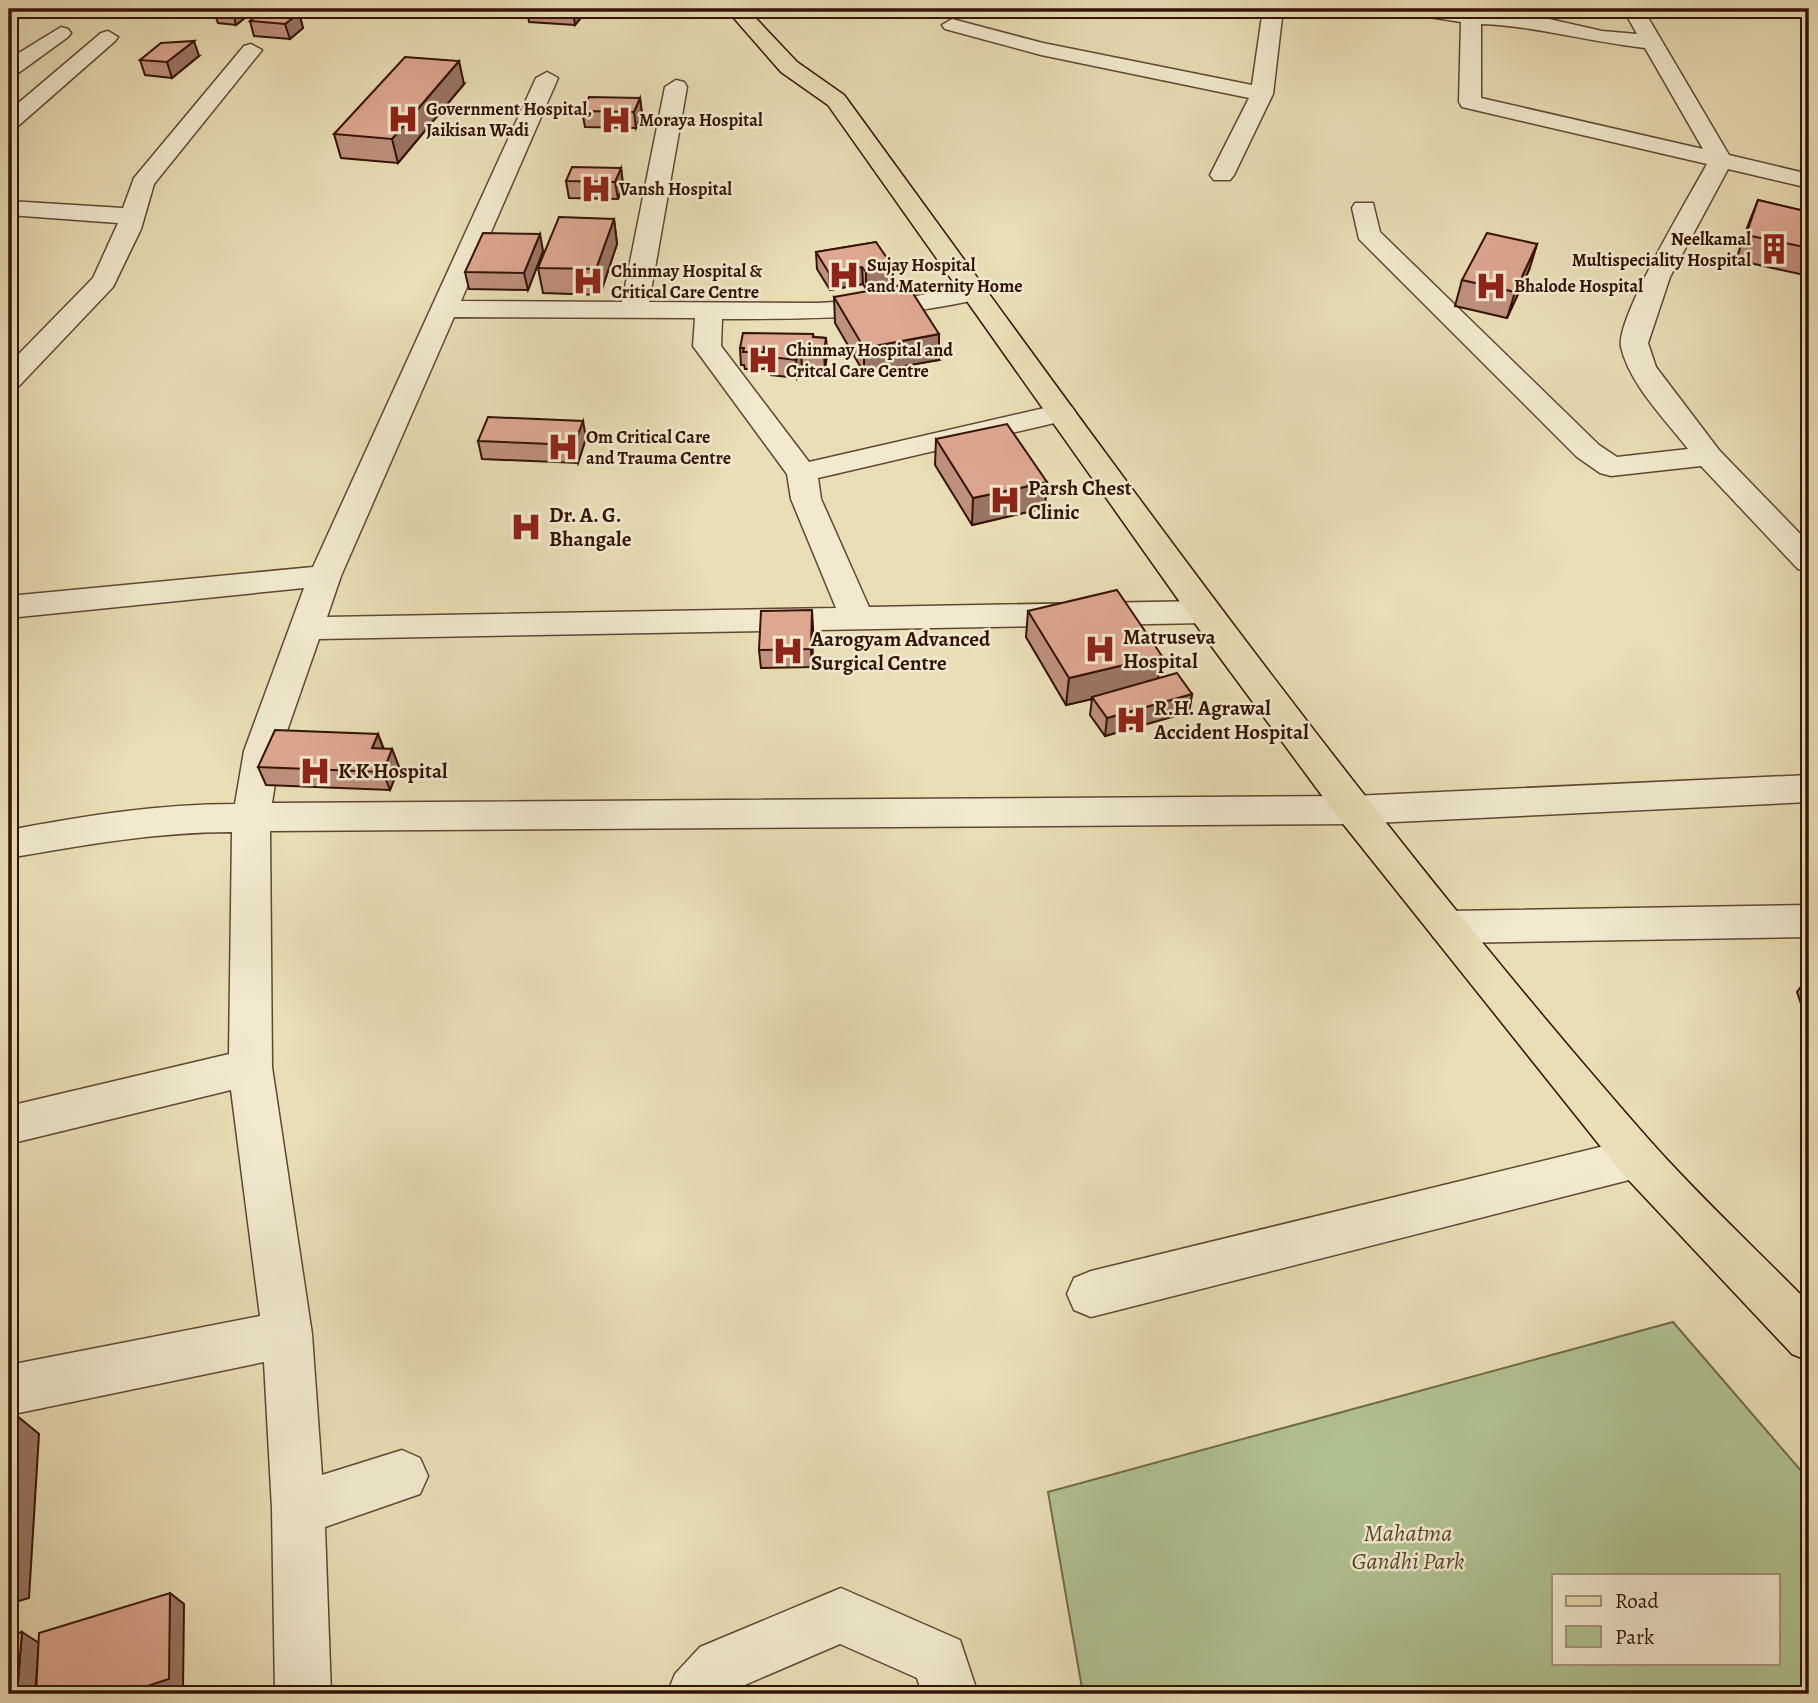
<svg xmlns="http://www.w3.org/2000/svg" width="1818" height="1703" font-family="Alegreya,serif">
<style>
.green{fill:#b1c291;stroke:#726a4c;stroke-width:2;fill-rule:evenodd}
.lines{fill:none;stroke-linecap:round;stroke-linejoin:round}
.minor-casing{stroke:#614632;stroke-width:3}
.major-casing{stroke:#341306;stroke-width:3}
.minor{fill:#f1eacf;fill-rule:evenodd}
.major{fill:#e9deb5;fill-rule:evenodd}
.wall{fill:#bf907c;stroke:#341306;stroke-width:2}
.shaded-wall{fill:#9b7565;stroke:#341306;stroke-width:2}
.building{fill:#dea790;stroke:#341306;stroke-width:2}
.labels{text-anchor:middle;dominant-baseline:central;stroke-width:5;stroke-linejoin:round;paint-order:stroke}
.far-poi-label{font-size:18px;font-weight:bold;fill:#341306;stroke:#f1eacf;text-anchor:start}
.poi-label{font-size:21px;font-weight:bold;fill:#341306;stroke:#f1eacf;text-anchor:start}
.near-park-label{font-size:24px;font-style:italic;fill:#5a4830;stroke:#f1eacf}
</style>
<rect width="100%" height="100%" fill="#e9deb5"/>
<filter id="stains"><feTurbulence type="fractalNoise" baseFrequency=".00286" numOctaves="4"/><feColorMatrix values="0 0 0 0 .2 0 0 0 0 .09 0 0 0 0 .02 0 0 0 .5 -.17"/></filter>
<radialGradient id="worn" r=".72"><stop offset=".6" stop-color="#630" stop-opacity="0"/><stop offset="1" stop-color="#630" stop-opacity=".3"/></radialGradient>
<path class="green" d="M 1673,1322 L 1809,1480 L 1809,1694 L 1083,1694 L 1048,1492 ZM 1554,1575 L 1778,1575 L 1778,1663 L 1554,1663 Z"/>
<g class="lines">
<defs>
<path id="minor" d="M 1263,9 L 1283,9 L 1273,94 L 1234,175 L 1230,180 L 1214,180 L 1210,175 L 1249,98 L 1041,55 L 945,29 L 942,25 L 952,19 L 1043,43 L 1252,85 Z
M 1406,9 L 1527,14 L 1602,31 L 1637,34 L 1623,9 L 1643,9 L 1729,155 L 1809,174 L 1809,188 L 1728,169 L 1670,277 L 1648,343 L 1656,367 L 1719,450 L 1809,543 L 1809,572 L 1798,569 L 1701,466 L 1611,476 L 1600,473 L 1577,457 L 1359,239 L 1352,208 L 1355,203 L 1373,203 L 1380,232 L 1599,445 L 1617,457 L 1688,449 C 1665,419 1630,385 1621,347 C 1615,319 1691,194 1707,164 L 1462,107 L 1459,102 L 1461,22 L 1416,15 ZM 1481,24 C 1537,26 1589,42 1645,48 L 1703,149 L 1481,98 Z
M 1795,9 L 1809,9 L 1809,20 L 1802,18 Z
M 61,27 L 68,29 L 71,33 L 68,37 L 17,74 L 9,75 L 9,59 Z
M 108,31 L 118,37 L 115,41 L 17,127 L 9,129 L 9,111 L 101,33 Z
M 251,44 L 262,50 L 154,184 L 141,229 L 113,287 L 19,386 L 9,388 L 9,364 L 93,278 L 118,223 L 9,215 L 9,201 L 123,208 L 134,178 L 244,46 Z
M 547,72 L 558,78 L 461,301 L 622,302 L 665,87 L 676,80 L 684,82 L 687,87 L 649,302 L 817,303 L 907,298 L 974,284 L 983,286 L 987,292 L 983,298 C 897,319 811,319 722,319 L 721,346 L 809,462 L 1062,404 L 1072,407 L 1076,413 L 1072,419 L 818,478 L 821,499 L 869,607 L 1205,601 L 1217,604 L 1222,612 L 1217,620 L 1205,623 L 319,639 L 280,751 L 272,803 L 1353,796 L 1809,775 L 1809,802 L 1353,824 L 270,831 L 272,1067 L 312,1334 L 322,1475 L 402,1450 L 420,1458 L 428,1476 L 420,1494 L 325,1527 L 331,1694 L 275,1694 L 272,1509 L 264,1362 L 9,1415 L 9,1365 L 260,1316 L 231,1090 L 9,1144 L 9,1106 L 229,1054 L 232,832 C 156,832 84,845 9,858 L 9,830 C 84,816 158,804 235,804 L 244,751 L 304,588 L 9,618 L 9,596 L 313,567 L 536,78 ZM 454,317 L 695,318 L 693,346 L 787,474 L 791,499 L 836,608 L 327,617 L 341,576 Z
M 1809,905 L 1809,937 L 1448,943 L 1434,938 L 1428,927 L 1434,916 L 1448,911 Z
M 1637,1138 L 1653,1144 L 1660,1158 L 1653,1172 L 1637,1178 L 1091,1317 L 1074,1310 L 1067,1294 L 1074,1278 L 1091,1271 Z
M 841,1588 L 960,1640 L 978,1694 L 922,1694 L 917,1678 L 840,1644 L 740,1687 L 733,1694 L 667,1694 L 675,1674 L 700,1647 Z"/>
<path id="major" d="M 726,9 L 747,9 L 797,62 L 844,95 C 1104,451 1360,811 1651,1142 C 1701,1198 1757,1250 1809,1303 L 1809,1361 L 1792,1354 L 1621,1172 L 1340,820 L 1204,636 L 828,105 L 781,72 Z"/>
</defs>
<use href="#minor" class="minor-casing"/>
<use href="#major" class="major-casing"/>
<use href="#minor" class="minor"/>
<use href="#major" class="major"/>
</g>
<path class="wall" d="M 224,9 L 256,9 L 236,25 L 218,23 L 215,15 Z
M 527,9 L 588,9 L 575,25 L 529,22 Z
M 299,13 L 303,28 L 290,39 L 254,36 L 250,21 Z
M 199,56 L 172,78 L 145,75 L 140,60 Z
M 464,84 L 398,163 L 341,158 L 334,134 Z
M 640,98 L 642,114 L 636,128 L 585,127 L 582,111 Z
M 621,168 L 623,184 L 618,199 L 569,198 L 566,181 Z
M 1758,200 L 1809,212 L 1809,276 L 1736,260 L 1748,225 Z
M 614,219 L 617,244 L 600,295 L 543,293 L 538,268 Z
M 876,242 L 893,284 L 866,289 L 863,284 L 830,290 L 817,269 L 816,252 Z
M 1537,244 L 1529,270 L 1507,318 L 1455,306 L 1462,280 Z
M 543,251 L 528,290 L 469,289 L 465,272 Z
M 834,297 L 939,360 L 864,373 L 835,323 Z
M 813,334 L 814,337 L 826,338 L 827,355 L 825,369 L 802,369 L 797,378 L 771,375 L 770,364 L 766,364 L 765,369 L 745,369 L 744,365 L 741,365 L 740,348 Z
M 586,438 L 578,463 L 482,459 L 478,441 Z
M 936,439 L 1045,508 L 972,525 L 935,465 Z
M 1028,611 L 1158,678 L 1192,694 L 1189,712 L 1105,736 L 1090,715 L 1092,699 L 1066,705 L 1026,637 Z
M 813,628 L 812,667 L 761,668 L 759,650 Z
M 378,734 L 384,749 L 392,749 L 399,767 L 390,790 L 266,785 L 258,767 Z
M 1809,976 L 1809,1027 L 1797,992 Z"/>
<path class="shaded-wall" d="M 244,9 L 256,9 L 236,25 L 234,17 Z
M 574,9 L 588,9 L 575,25 L 573,10 Z
M 299,13 L 303,28 L 290,39 L 285,24 Z
M 194,41 L 199,56 L 172,78 L 167,62 Z
M 459,61 L 464,84 L 398,163 L 392,139 Z
M 640,98 L 642,114 L 636,128 L 634,112 Z
M 621,168 L 623,184 L 618,199 L 615,182 Z
M 614,219 L 617,244 L 600,295 L 596,269 Z
M 540,234 L 543,251 L 528,290 L 524,273 Z
M 1537,244 L 1529,270 L 1507,318 L 1515,292 Z
M 862,267 L 863,284 L 830,290 L 829,273 Z
M 893,267 L 893,284 L 866,289 L 866,272 Z
M 939,334 L 939,360 L 864,373 L 864,348 Z
M 826,338 L 827,355 L 825,369 L 824,352 Z
M 764,347 L 766,364 L 765,369 L 764,352 Z
M 801,351 L 802,369 L 797,378 L 796,360 Z
M 583,421 L 586,438 L 578,463 L 574,445 Z
M 1047,482 L 1045,508 L 972,525 L 973,498 Z
M 812,610 L 813,628 L 812,667 L 811,649 Z
M 1162,656 L 1157,683 L 1092,697 L 1092,699 L 1066,705 L 1069,678 Z
M 1192,694 L 1189,712 L 1105,736 L 1107,718 Z
M 378,734 L 384,751 L 372,748 Z
M 392,749 L 399,767 L 390,790 L 383,772 Z
M 16,1415 L 39,1434 L 29,1598 L 9,1604 L 9,1514 Z
M 170,1593 L 184,1604 L 183,1689 L 167,1694 L 122,1694 Z
M 22,1632 L 39,1643 L 35,1694 L 17,1694 Z"/>
<path class="building" d="M 224,9 L 244,9 L 234,17 L 215,15 Z
M 264,10 L 299,13 L 285,24 L 250,21 Z
M 194,41 L 167,62 L 140,60 L 161,43 Z
M 405,57 L 459,61 L 392,139 L 334,134 Z
M 589,97 L 640,98 L 634,112 L 582,111 Z
M 572,167 L 621,168 L 615,182 L 566,181 Z
M 1758,200 L 1809,212 L 1809,248 L 1746,235 Z
M 559,217 L 614,219 L 596,269 L 538,268 Z
M 483,233 L 540,234 L 524,273 L 465,272 Z
M 1487,233 L 1537,244 L 1515,292 L 1462,280 Z
M 876,242 L 893,267 L 866,272 L 862,267 L 829,273 L 816,252 Z
M 907,284 L 939,334 L 864,348 L 834,297 Z
M 743,333 L 813,334 L 813,337 L 826,338 L 824,352 L 801,351 L 796,360 L 770,357 L 772,347 L 764,347 L 764,352 L 743,352 L 744,348 L 740,348 Z
M 488,417 L 583,421 L 574,445 L 478,441 Z
M 1007,424 L 1047,482 L 973,498 L 936,439 Z
M 1117,590 L 1162,656 L 1069,678 L 1028,611 Z
M 812,610 L 811,649 L 759,650 L 761,611 Z
M 1177,673 L 1192,694 L 1107,718 L 1092,697 Z
M 275,730 L 378,734 L 372,748 L 392,749 L 383,772 L 258,767 Z
M 16,1415 L 9,1514 L 9,1417 Z
M 170,1593 L 169,1679 L 122,1694 L 36,1694 L 39,1633 Z
M 22,1632 L 17,1694 L 9,1694 L 9,1636 Z"/>
<defs>
<symbol id="hospital-bare" viewBox="-9 -9 18 18"><path d="M-5-5h3v3.5h4V-5h3V5h-3V1.5h-4V5h-3Z" fill="#8f2418" stroke="#f1eacf" stroke-width="2.5" paint-order="stroke"/></symbol>
<symbol id="building-bare" viewBox="-9 -9 18 18"><path d="M-4-6H4V6H1V3H-1V6H-4ZM-2.5-4.3h1.7v1.8h-1.7ZM.8-4.3h1.7v1.8H.8ZM-2.5-1h1.7V.8h-1.7ZM.8-1h1.7V.8H.8Z" fill="#8f2418" stroke="#f1eacf" stroke-width="2.5" paint-order="stroke"/></symbol>
</defs>
<g fill-rule="evenodd">
<use href="#hospital-bare" x="381" y="97" width="44" height="44"/>
<use href="#hospital-bare" x="594" y="98" width="44" height="44"/>
<use href="#hospital-bare" x="574" y="167" width="44" height="44"/>
<use href="#building-bare" x="1752" y="227" width="44" height="44"/>
<use href="#hospital-bare" x="822" y="253" width="44" height="44"/>
<use href="#hospital-bare" x="566" y="259" width="44" height="44"/>
<use href="#hospital-bare" x="1469" y="264" width="44" height="44"/>
<use href="#hospital-bare" x="741" y="338" width="44" height="44"/>
<use href="#hospital-bare" x="541" y="425" width="44" height="44"/>
<use href="#hospital-bare" x="983" y="478" width="44" height="44"/>
<use href="#hospital-bare" x="504" y="505" width="44" height="44"/>
<use href="#hospital-bare" x="1078" y="627" width="44" height="44"/>
<use href="#hospital-bare" x="766" y="629" width="44" height="44"/>
<use href="#hospital-bare" x="1109" y="698" width="44" height="44"/>
<use href="#hospital-bare" x="293" y="749" width="44" height="44"/>
</g>
<g class="labels">
<g class="far-poi-label">
<text x="426" y="109">Government Hospital,<tspan x="426" dy="21">Jaikisan Wadi</tspan></text>
<text x="639" y="120">Moraya Hospital</text>
<text x="619" y="189">Vansh Hospital</text>
<text x="1751" y="239" text-anchor="end">Neelkamal<tspan x="1751" dy="21">Multispeciality Hospital</tspan></text>
<text x="867" y="265">Sujay Hospital<tspan x="867" dy="21">and Maternity Home</tspan></text>
<text x="611" y="271">Chinmay Hospital &amp;<tspan x="611" dy="21">Critical Care Centre</tspan></text>
<text x="1514" y="286">Bhalode Hospital</text>
<text x="786" y="350">Chinmay Hospital and<tspan x="786" dy="21">Critcal Care Centre</tspan></text>
<text x="586" y="437">Om Critical Care<tspan x="586" dy="21">and Trauma Centre</tspan></text>
</g>
<g class="poi-label">
<text x="1028" y="488">Parsh Chest<tspan x="1028" dy="24">Clinic</tspan></text>
<text x="549" y="515">Dr. A. G.<tspan x="549" dy="24">Bhangale</tspan></text>
<text x="1123" y="637">Matruseva<tspan x="1123" dy="24">Hospital</tspan></text>
<text x="811" y="639">Aarogyam Advanced<tspan x="811" dy="24">Surgical Centre</tspan></text>
<text x="1154" y="708">R.H. Agrawal<tspan x="1154" dy="24">Accident Hospital</tspan></text>
<text x="338" y="771">K K Hospital</text>
</g>
<g class="near-park-label">
<text x="1408" y="1533">Mahatma<tspan x="1408" dy="28">Gandhi Park</tspan></text>
</g>
</g>
<rect width="1818" height="1703" fill="none" stroke="#e9deb5" stroke-width="35"/>
<rect x="10" y="10" width="1797" height="1682" fill="none" stroke="#341306" stroke-width="3.5"/>
<rect x="18" y="18" width="1783" height="1668" fill="none" stroke="#341306" stroke-width="2"/>
<rect x="1552" y="1574" width="228" height="91" fill="#f1eacf" stroke="#a5947f" stroke-width="2"/>
<rect x="1566" y="1596" width="35" height="10" fill="#e9deb5" stroke="#a5947f" stroke-width="2"/>
<text x="1615" y="1608" font-size="21" fill="#341306">Road</text>
<rect x="1566" y="1626" width="35" height="21" fill="#b1c291" stroke="#a5947f" stroke-width="2"/>
<text x="1615" y="1644" font-size="21" fill="#341306">Park</text>
<rect width="100%" height="100%" filter="url(#stains)"/>
<rect width="100%" height="100%" fill="url(#worn)"/>
</svg>
